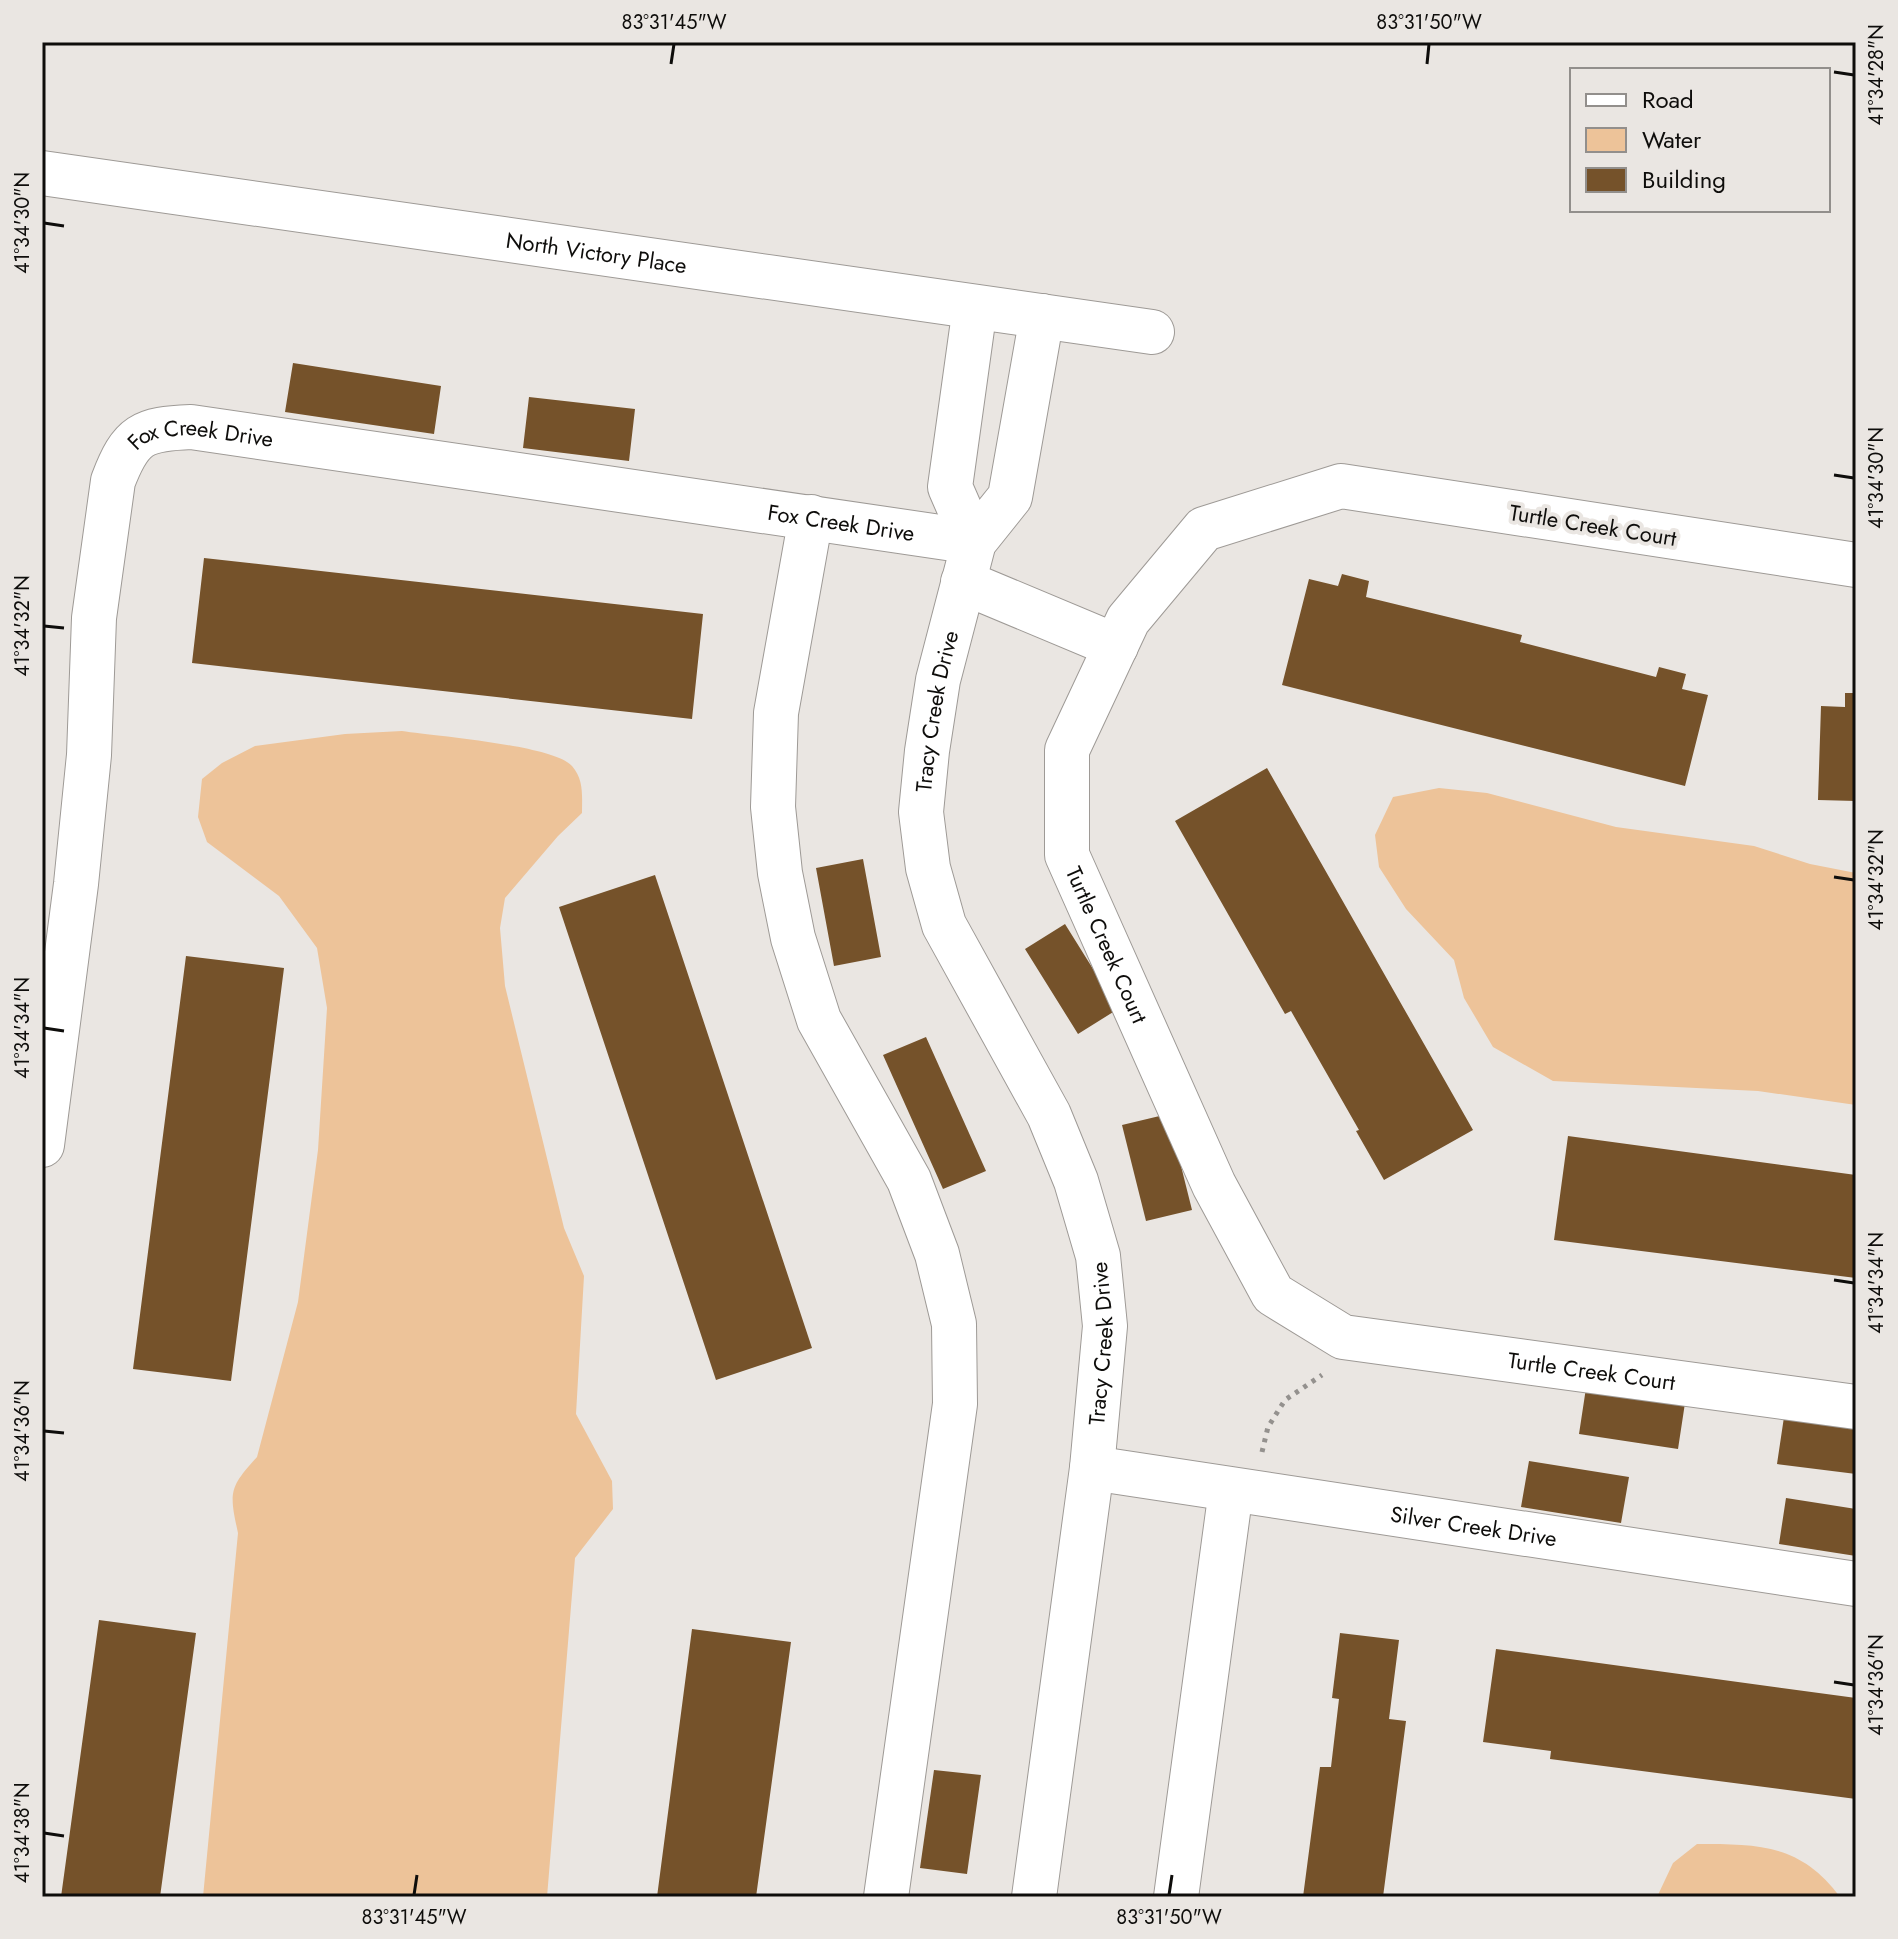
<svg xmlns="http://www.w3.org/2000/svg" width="1898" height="1939" font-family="Jost,sans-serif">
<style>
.water{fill:#edc399}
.building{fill:#75522a}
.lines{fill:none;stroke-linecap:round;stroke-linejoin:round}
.minor-casing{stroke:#9e9a96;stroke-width:46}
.path{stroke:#94918e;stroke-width:5;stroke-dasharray:4 6;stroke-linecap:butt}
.minor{stroke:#fff;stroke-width:44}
.ticks{fill:none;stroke:#0e0d0b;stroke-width:3}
.labels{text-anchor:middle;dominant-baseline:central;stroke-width:8;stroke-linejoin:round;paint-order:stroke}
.street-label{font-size:22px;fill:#0e0d0b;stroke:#eae6e2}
.neatline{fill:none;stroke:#0e0d0b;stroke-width:3}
.ticks-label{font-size:20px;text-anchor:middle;fill:#0e0d0b}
</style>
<rect width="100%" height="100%" fill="#eae6e2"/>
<path class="water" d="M 402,731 C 434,736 553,745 572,766 C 584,780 582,795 582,813 L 558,836 L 505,898 L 500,928 L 505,986 L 564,1228 L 584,1276 L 576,1414 L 612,1481 L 613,1509 L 575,1558 L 547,1897 L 203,1897 L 238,1533 C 229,1492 229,1488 257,1457 L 298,1302 L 318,1150 L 327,1008 L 317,948 L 279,896 L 207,842 L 198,817 L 202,779 L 222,763 L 255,746 L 345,734 Z
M 1439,788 L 1487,793 L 1616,827 L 1754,846 L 1810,864 L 1856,873 L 1856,1105 L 1758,1091 L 1553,1081 L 1493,1047 L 1464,998 L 1454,960 L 1406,909 L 1379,867 L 1375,835 L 1393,797 Z
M 1697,1844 C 1758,1844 1801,1844 1840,1897 L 1657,1897 L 1673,1863 Z"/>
<path class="building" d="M 293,363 L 441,386 L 434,434 L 285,412 Z
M 529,397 L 635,409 L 629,461 L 523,448 Z
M 204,558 L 703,614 L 692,719 L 192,663 Z
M 1342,574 L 1369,581 L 1366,597 L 1522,635 L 1520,642 L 1656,677 L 1659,667 L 1686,674 L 1682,689 L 1708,695 L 1685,786 L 1282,685 L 1309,579 L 1338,586 Z
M 1845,693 L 1856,693 L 1856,801 L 1818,800 L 1821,706 L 1845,707 Z
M 1267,768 L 1473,1130 L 1384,1180 L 1356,1131 L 1359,1130 L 1291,1011 L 1285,1014 L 1175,821 Z
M 863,859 L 881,957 L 834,966 L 816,868 Z
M 655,875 L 812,1348 L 716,1380 L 559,907 Z
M 1065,924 L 1118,1009 L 1078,1034 L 1025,949 Z
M 186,956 L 284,968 L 231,1381 L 133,1369 Z
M 926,1037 L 986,1171 L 943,1189 L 883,1055 Z
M 1168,1114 L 1192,1210 L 1146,1221 L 1122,1125 Z
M 1568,1136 L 1856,1175 L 1856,1278 L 1554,1240 Z
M 1586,1388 L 1685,1403 L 1678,1449 L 1579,1434 Z
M 1784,1417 L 1856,1426 L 1856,1474 L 1777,1464 Z
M 1529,1461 L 1629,1477 L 1621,1523 L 1521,1507 Z
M 1786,1498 L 1856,1509 L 1856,1556 L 1779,1544 Z
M 99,1620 L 196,1633 L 160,1897 L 61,1897 Z
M 692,1629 L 791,1642 L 756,1897 L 657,1897 Z
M 1340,1633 L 1399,1640 L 1389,1719 L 1406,1721 L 1383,1897 L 1303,1897 L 1320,1767 L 1331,1767 L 1339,1699 L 1332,1698 Z
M 1496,1649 L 1856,1698 L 1856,1799 L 1550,1759 L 1551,1751 L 1483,1742 Z
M 934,1770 L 981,1775 L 967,1874 L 920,1868 Z"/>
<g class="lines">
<defs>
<g id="minor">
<path id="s1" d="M 42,173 L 1152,332"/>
<path d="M 811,517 L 776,713 L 773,807 L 780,873 L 793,938 L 819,1020 L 909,1180 L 937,1254 L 954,1324 L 955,1404 L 886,1897"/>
<path d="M 974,542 L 950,487 L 975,307"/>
<path id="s2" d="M 1856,565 L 1341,486 L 1204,529 L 1128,620 L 1067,750 L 1067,855 L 1214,1185 L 1273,1294 L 1343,1337 L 1856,1407"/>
<path d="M 963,582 L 1116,646"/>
<path id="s3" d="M 42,1145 L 76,884 L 89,755 L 94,618 L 113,481 C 131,434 142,429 191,427 L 974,542"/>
<path id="s4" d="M 1092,1468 L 1856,1584"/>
<path id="s5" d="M 1034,1897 L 1092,1468 L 1105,1326 L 1098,1256 L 1076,1181 L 1049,1115 L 944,925 L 928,868 L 921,812 L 927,751 L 938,680 L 974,542 L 1010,497 L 1042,316"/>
<path d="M 1176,1897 L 1231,1490"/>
</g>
</defs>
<use href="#minor" class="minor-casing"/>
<path class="path" d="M 1262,1452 L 1268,1427 L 1285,1400 L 1322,1375"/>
<use href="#minor" class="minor"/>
</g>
<path class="ticks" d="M 671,64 L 674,44M 1427,64 L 1429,44M 1834,72 L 1854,75M 44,223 L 64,226M 1834,475 L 1854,478M 44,626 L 64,628M 1834,877 L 1854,880M 44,1028 L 64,1031M 1834,1280 L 1854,1283M 44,1431 L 64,1433M 1834,1682 L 1854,1685M 44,1833 L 64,1836M 414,1895 L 417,1875M 1169,1895 L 1172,1875"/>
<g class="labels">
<g class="street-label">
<text stroke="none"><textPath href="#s1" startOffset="560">North Victory Place</textPath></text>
<text stroke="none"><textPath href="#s3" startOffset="782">Fox Creek Drive</textPath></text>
<text stroke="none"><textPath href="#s3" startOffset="1430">Fox Creek Drive</textPath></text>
<text transform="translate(1593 525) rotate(9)">Turtle Creek Court</text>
<text stroke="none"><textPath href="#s5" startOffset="1230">Tracy Creek Drive</textPath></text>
<text stroke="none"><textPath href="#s2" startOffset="1130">Turtle Creek Court</textPath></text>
<text stroke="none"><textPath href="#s5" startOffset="558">Tracy Creek Drive</textPath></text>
<text stroke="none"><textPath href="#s2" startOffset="1850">Turtle Creek Court</textPath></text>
<text stroke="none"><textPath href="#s4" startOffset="386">Silver Creek Drive</textPath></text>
</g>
</g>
<rect width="1898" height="1939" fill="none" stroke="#eae6e2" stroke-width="88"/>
<rect x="1570" y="68" width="260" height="144" fill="#eae6e2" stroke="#928f8c" stroke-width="2"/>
<rect x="1586" y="94" width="40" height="12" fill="#ffffff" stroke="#928f8c" stroke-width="2"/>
<text x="1642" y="108" font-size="24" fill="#0e0d0b">Road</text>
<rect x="1586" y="128" width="40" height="24" fill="#edc399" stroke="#928f8c" stroke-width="2"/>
<text x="1642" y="148" font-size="24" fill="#0e0d0b">Water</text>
<rect x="1586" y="168" width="40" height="24" fill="#75522a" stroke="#928f8c" stroke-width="2"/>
<text x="1642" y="188" font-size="24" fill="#0e0d0b">Building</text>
<rect x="44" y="44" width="1810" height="1851" class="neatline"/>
<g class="ticks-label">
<text x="674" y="29">83°31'45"W</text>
<text x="1429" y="29">83°31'50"W</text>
<text transform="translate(1876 75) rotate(-90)" y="7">41°34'28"N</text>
<text transform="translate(22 223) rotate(-90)" y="7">41°34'30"N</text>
<text transform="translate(1876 478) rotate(-90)" y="7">41°34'30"N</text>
<text transform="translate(22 626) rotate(-90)" y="7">41°34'32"N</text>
<text transform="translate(1876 880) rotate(-90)" y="7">41°34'32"N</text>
<text transform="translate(22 1028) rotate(-90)" y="7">41°34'34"N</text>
<text transform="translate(1876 1283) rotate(-90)" y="7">41°34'34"N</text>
<text transform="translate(22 1431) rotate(-90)" y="7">41°34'36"N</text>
<text transform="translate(1876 1685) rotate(-90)" y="7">41°34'36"N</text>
<text transform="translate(22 1833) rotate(-90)" y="7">41°34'38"N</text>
<text x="414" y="1924">83°31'45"W</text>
<text x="1169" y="1924">83°31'50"W</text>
</g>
</svg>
